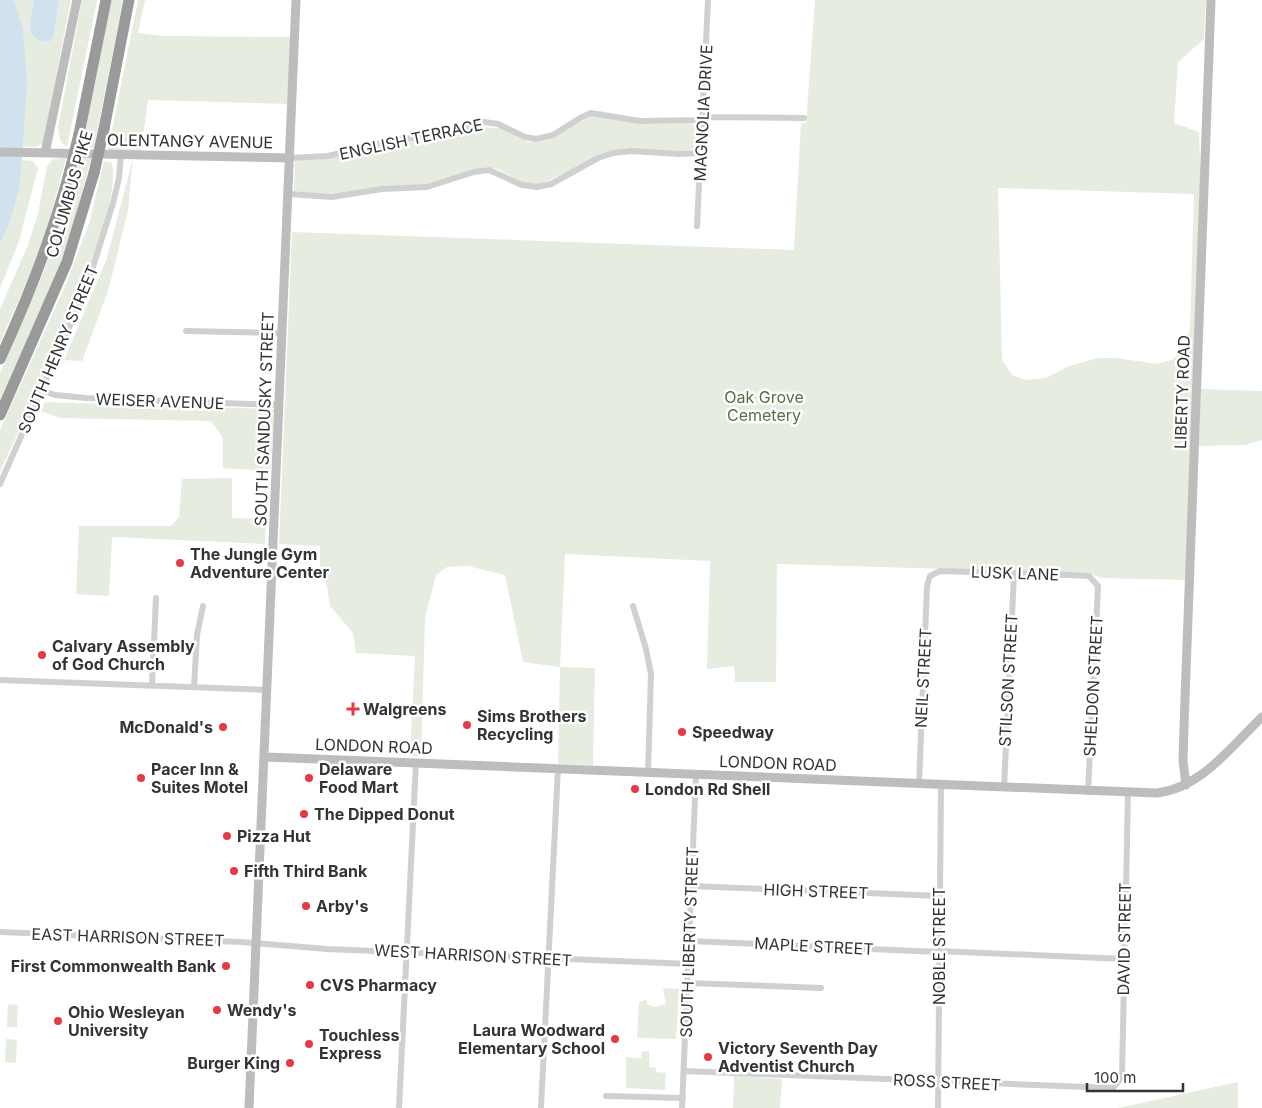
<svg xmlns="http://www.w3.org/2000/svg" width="1262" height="1108" font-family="Inter,sans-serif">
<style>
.green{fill:#e6ecdf;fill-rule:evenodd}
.water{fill:#cfe2ee}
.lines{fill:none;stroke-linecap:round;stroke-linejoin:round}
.street{stroke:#d0d0d0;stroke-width:6}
.secondary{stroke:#bdbdbd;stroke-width:9}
.highway{stroke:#9a9a9a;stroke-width:11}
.highway-bridge{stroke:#9a9a9a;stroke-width:11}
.poi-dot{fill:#e63946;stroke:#fff;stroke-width:2}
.labels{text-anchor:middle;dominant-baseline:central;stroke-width:5;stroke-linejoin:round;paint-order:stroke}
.street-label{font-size:16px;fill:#333;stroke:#fff}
.park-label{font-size:16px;fill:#56703f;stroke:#fff}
.poi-label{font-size:16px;font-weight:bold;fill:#333;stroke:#fff;text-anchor:start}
</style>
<rect width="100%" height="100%" fill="#fff"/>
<path class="green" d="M 14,0 L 34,0 C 31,18 22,42 49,42 L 54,35 L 59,0 L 71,0 L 43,143 L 36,147 L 22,147 C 26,95 29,50 14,0 Z
M 82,0 L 97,0 L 67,147 C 59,143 59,135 58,127 Z
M 110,0 L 123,0 L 94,148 L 80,148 Z
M 138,0 L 145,0 L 138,33 L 163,36 L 291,37 L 287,104 L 148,100 L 141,150 L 108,150 Z
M 815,0 L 1206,0 L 1204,39 L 1178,62 L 1174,123 L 1199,132 L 1201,184 L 1186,580 L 1102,578 L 1088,573 L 777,564 L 776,682 L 735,682 L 734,666 L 707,669 L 710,561 L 565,554 L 560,667 L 595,668 L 593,765 L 558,764 L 560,667 L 523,662 L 505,575 L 468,566 L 447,567 L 436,575 L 425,618 L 421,756 L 410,756 L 415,656 L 356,653 L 353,633 L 330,606 L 327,585 L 320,570 L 320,546 L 279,544 L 292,232 L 794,250 L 801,124 L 806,123 ZM 998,188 L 1194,194 L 1190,329 L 1182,350 L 1172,360 L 1157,364 L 1116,358 L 1097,358 L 1067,367 L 1046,378 L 1025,380 L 1012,375 L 1002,360 Z
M 591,116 L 655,124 L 688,123 L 697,126 L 697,138 L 693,149 L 680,152 L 606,153 L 539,185 L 524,183 L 498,169 L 486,167 L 474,170 L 443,183 L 344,194 L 294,193 L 295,160 L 328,159 L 387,144 L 449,134 L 475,127 L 501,128 L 528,142 L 544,141 Z
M 66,158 L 47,229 L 29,277 L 0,343 L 0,309 L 28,245 L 38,214 L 47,166 L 53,159 Z
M 133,158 L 128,210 L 109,288 L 82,361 L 64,360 L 107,258 Z
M 78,159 L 91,159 L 61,269 L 0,404 L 0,373 L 44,271 L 66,209 Z
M 22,160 L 33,161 L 38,168 L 19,241 L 0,288 L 0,243 L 9,225 L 20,187 Z
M 104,161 L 111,162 C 130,203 22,424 0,472 L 0,430 L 66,284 L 90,221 Z
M 1201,389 L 1262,391 L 1262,440 L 1245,445 L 1199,446 Z
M 45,402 L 274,409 L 271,466 L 268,471 L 223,468 L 223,438 L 211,421 L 60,418 L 41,411 Z
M 232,478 L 232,518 L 266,519 L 265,544 L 112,537 L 109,596 L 76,594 L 79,526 L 171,526 L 179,517 L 182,479 Z
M 663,988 L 679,989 L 676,1039 L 637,1038 L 639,1002 L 646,1000 L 648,1005 L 654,1007 L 666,1004 Z
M 8,1004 L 18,1005 L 17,1027 L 7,1027 Z
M 6,1039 L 17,1040 L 16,1063 L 5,1062 Z
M 642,1051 L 649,1051 L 649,1067 L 656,1068 L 656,1072 L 666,1073 L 665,1090 L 626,1088 L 626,1057 L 641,1058 Z
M 734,1076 L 782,1079 L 780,1108 L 733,1108 Z
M 1238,1082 L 1238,1108 L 1118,1108 Z"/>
<path class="water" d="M 0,0 L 14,0 L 23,29 L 27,82 L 20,187 L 9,225 L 0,243 Z
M 34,0 L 59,0 L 54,35 L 49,42 C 22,42 31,18 34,0 Z"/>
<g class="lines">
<path class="street" d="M 701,117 L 804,118
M 290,158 L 328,156 L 390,141 L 438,134 L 484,122 L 498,124 L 525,137 L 536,139 L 553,135 L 580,118 L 591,113 L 640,121 L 701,120
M 288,194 L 332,197 L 382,189 L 427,187 L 474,172 L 489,170 L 522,185 L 537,187 L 551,184 L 598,158 L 613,153 L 632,151 L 679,154 L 700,153
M 697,226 L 708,0
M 186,331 L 283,333
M 41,390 L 55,395 L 86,398 L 280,405
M 0,484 L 86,289 L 113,203 L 119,178 L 121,154
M 633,606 L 646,649 L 651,674 L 648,773
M 0,680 L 268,690
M 152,685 L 156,598
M 194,687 L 197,635 L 203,606
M 919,784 L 927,586 L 930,576 L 940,571 L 1070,575 L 1089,576 L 1098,586 L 1088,792
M 1004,788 L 1014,573
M 692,886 L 940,896
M 0,932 L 241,942 L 327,949 L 689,964
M 690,941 L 939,952
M 939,951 L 1124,959
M 688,983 L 821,988
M 684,1071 L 1113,1088 L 1122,1077 L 1128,793
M 606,1096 L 683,1098
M 399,1108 L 416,762
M 541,1108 L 558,768
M 682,1108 L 696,775
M 938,1108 L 941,785"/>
<path class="secondary" d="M 0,152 L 290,158
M 45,153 L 77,0
M 266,757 L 1157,793 C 1201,788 1232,746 1262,717
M 1186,785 L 1183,761 L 1184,726 L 1211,0
M 249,1108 L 296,0"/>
<path class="highway" d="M 104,129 L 129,0
M 79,134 L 106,0
M 0,359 C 28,298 53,235 70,170
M 0,415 L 67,262 L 94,173"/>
<path class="highway-bridge" d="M 70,170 L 79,134
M 94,173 L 104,129"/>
</g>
<g class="poi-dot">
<circle cx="180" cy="563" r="5"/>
<circle cx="42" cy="655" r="5"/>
<path d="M350.5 701.5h5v5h5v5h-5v5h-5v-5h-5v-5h5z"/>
<circle cx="467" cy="725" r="5"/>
<circle cx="223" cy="727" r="5"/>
<circle cx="682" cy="732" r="5"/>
<circle cx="141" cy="778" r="5"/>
<circle cx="309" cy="778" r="5"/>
<circle cx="635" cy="789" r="5"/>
<circle cx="304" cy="814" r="5"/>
<circle cx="227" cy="836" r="5"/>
<circle cx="234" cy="871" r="5"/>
<circle cx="306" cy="906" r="5"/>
<circle cx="226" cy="966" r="5"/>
<circle cx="310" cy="985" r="5"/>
<circle cx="217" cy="1010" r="5"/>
<circle cx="58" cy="1021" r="5"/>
<circle cx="615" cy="1039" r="5"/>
<circle cx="309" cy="1044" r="5"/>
<circle cx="708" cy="1057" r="5"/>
<circle cx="290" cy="1063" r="5"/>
</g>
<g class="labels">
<g class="street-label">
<text transform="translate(703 113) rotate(-87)">MAGNOLIA DRIVE</text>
<text transform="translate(411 139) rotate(-12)">ENGLISH TERRACE</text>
<text transform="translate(190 141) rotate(1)">OLENTANGY AVENUE</text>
<text transform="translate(69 194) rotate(-74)">COLUMBUS PIKE</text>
<text transform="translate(58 349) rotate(-67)">SOUTH HENRY STREET</text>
<text transform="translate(1182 392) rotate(-88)">LIBERTY ROAD</text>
<text transform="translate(160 401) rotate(2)">WEISER AVENUE</text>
<text transform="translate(264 419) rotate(-88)">SOUTH SANDUSKY STREET</text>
<text transform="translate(1015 573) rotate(2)">LUSK LANE</text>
<text transform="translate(923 678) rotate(-87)">NEIL STREET</text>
<text transform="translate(1008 680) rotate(-87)">STILSON STREET</text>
<text transform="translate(1093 686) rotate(-87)">SHELDON STREET</text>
<text transform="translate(374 746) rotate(2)">LONDON ROAD</text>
<text transform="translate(778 763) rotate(2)">LONDON ROAD</text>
<text transform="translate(816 891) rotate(2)">HIGH STREET</text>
<text transform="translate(128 937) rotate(2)">EAST HARRISON STREET</text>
<text transform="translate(1124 939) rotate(-89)">DAVID STREET</text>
<text transform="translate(689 942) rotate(-88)">SOUTH LIBERTY STREET</text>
<text transform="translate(814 946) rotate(3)">MAPLE STREET</text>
<text transform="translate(939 946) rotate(-90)">NOBLE STREET</text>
<text transform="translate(473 955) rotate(3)">WEST HARRISON STREET</text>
<text transform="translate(947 1082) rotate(3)">ROSS STREET</text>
</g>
<g class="park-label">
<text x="764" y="397">Oak Grove<tspan x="764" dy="18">Cemetery</tspan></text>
</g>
<g class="poi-label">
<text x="190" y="554">The Jungle Gym<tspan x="190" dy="18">Adventure Center</tspan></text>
<text x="52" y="646">Calvary Assembly<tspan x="52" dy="18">of God Church</tspan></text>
<text x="363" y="709">Walgreens</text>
<text x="477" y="716">Sims Brothers<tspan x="477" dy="18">Recycling</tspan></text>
<text x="213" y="727" text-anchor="end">McDonald's</text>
<text x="692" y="732">Speedway</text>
<text x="151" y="769">Pacer Inn &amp;<tspan x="151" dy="18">Suites Motel</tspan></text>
<text x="319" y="769">Delaware<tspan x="319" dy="18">Food Mart</tspan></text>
<text x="645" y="789">London Rd Shell</text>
<text x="314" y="814">The Dipped Donut</text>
<text x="237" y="836">Pizza Hut</text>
<text x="244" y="871">Fifth Third Bank</text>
<text x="316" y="906">Arby's</text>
<text x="216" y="966" text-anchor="end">First Commonwealth Bank</text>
<text x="320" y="985">CVS Pharmacy</text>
<text x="227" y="1010">Wendy's</text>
<text x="68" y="1012">Ohio Wesleyan<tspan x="68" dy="18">University</tspan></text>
<text x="605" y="1030" text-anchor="end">Laura Woodward<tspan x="605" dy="18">Elementary School</tspan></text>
<text x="319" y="1035">Touchless<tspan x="319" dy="18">Express</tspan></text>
<text x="718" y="1048">Victory Seventh Day<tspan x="718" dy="18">Adventist Church</tspan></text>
<text x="280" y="1063" text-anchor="end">Burger King</text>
</g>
</g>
<path d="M1087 1083v8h96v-8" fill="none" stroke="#333333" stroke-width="2.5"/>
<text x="1094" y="1083" font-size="15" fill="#333333" stroke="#ffffff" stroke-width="4" paint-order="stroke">100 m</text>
</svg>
